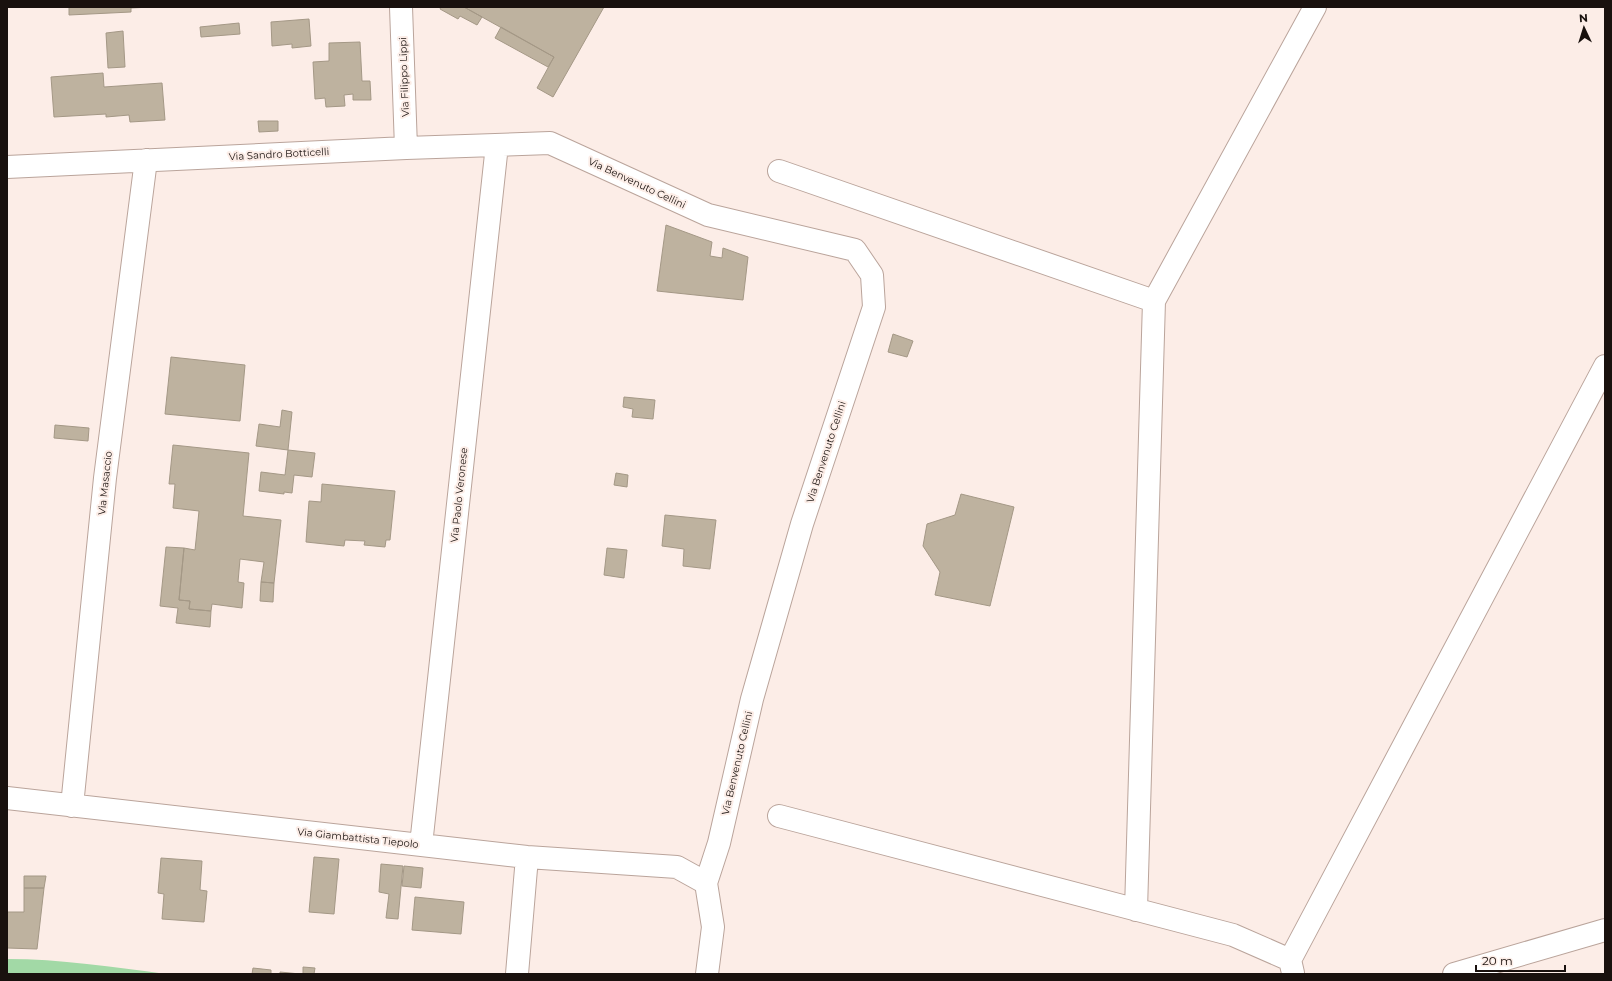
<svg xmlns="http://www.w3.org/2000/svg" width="1612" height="981" font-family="Montserrat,sans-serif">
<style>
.green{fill:#a2d9a6}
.building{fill:#beb29f;stroke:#a49886}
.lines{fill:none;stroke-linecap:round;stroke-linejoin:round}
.street-casing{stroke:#baa49b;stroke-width:24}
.street{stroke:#fff;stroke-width:22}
.labels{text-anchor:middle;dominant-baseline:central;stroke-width:4;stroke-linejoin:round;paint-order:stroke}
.street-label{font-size:10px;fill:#19110e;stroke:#fcede7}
</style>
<rect width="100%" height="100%" fill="#fcede7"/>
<path class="green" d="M 7,959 C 60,959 114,967 166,974 L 7,974 Z"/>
<path class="building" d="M 69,7 L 151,7 L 131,8 L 131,12 L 69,15 Z
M 441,7 L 464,7 L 482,17 L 477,25 L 460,16 L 458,19 L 440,9 Z
M 464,7 L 604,7 L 553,97 L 537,88 L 554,57 Z
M 309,19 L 311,46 L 292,48 L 292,44 L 272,46 L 271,22 Z
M 239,23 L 240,34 L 201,37 L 200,27 Z
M 501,27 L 554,57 L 548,67 L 495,38 Z
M 123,31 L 125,67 L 108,68 L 106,33 Z
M 360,42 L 362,81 L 370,81 L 371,100 L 353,100 L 353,94 L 344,95 L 345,106 L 326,107 L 325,98 L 315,99 L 313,62 L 329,61 L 329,43 Z
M 103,73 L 104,87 L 162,83 L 165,120 L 130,122 L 129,115 L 106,117 L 106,114 L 54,117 L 51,77 Z
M 258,121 L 278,121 L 278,131 L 259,132 Z
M 666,225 L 712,242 L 710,256 L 722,258 L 723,248 L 748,257 L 743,300 L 657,291 Z
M 893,334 L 913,341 L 907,357 L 888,352 Z
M 171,357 L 245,365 L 240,421 L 165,414 Z
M 624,397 L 655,400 L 653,419 L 632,417 L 633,409 L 623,407 Z
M 282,410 L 292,412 L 288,450 L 256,446 L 259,424 L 280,427 Z
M 55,425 L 89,428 L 88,441 L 54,438 Z
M 173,445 L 249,453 L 243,516 L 281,520 L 274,583 L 261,582 L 264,562 L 240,559 L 238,582 L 244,583 L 242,608 L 212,604 L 211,611 L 189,609 L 190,601 L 179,600 L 184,548 L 195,550 L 199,511 L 173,508 L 175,484 L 169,484 Z
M 288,450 L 315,453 L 312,477 L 294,475 L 292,493 L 284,492 L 284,494 L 259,491 L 261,472 L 285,475 Z
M 616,473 L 628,475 L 627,487 L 614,485 Z
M 322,484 L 395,491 L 390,540 L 386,540 L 385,547 L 364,545 L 365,541 L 345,540 L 344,546 L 306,542 L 309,501 L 321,502 Z
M 961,494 L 1014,507 L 990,606 L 935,595 L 940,572 L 923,546 L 927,524 L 955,515 Z
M 665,515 L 716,520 L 710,569 L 683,566 L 684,549 L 662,546 Z
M 166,547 L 184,548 L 179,600 L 190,601 L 189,609 L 211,611 L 210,627 L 176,623 L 178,608 L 160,606 Z
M 607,548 L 627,550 L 624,578 L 604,575 Z
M 261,582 L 274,583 L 273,602 L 260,601 Z
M 314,857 L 339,859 L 334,914 L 309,912 Z
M 161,858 L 202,861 L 200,890 L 207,891 L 204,922 L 162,919 L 164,894 L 158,893 Z
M 381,864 L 403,866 L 398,919 L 386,918 L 389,894 L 379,892 Z
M 404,866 L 423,868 L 421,888 L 402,886 Z
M 24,876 L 46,876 L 44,888 L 24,888 Z
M 24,888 L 44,888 L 37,949 L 7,948 L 7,912 L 24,912 Z
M 415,897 L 464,902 L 461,934 L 412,930 Z
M 303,967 L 315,968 L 314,974 L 303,974 Z
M 253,968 L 271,970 L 271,974 L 252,974 Z
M 280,972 L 300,974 L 280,974 Z"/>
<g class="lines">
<defs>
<path id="street" d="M 401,7 L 406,148
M 7,167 L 406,148 L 550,143 L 708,215 L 855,250 L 872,275 L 874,307 L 802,524 L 752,699 L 719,843 L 706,883 L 713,927 L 707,974
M 779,171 L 1154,301 L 1136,910
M 1154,301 L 1315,7
M 7,798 L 527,857 L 677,867 L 706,883
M 72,806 L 105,478 L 146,160
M 779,816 L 1233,935 L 1290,960 L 1293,973
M 421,845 L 497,145
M 1290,960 L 1605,366
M 517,974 L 527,857
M 1454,974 L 1605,930"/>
</defs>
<use href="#street" class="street-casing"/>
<use href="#street" class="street"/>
</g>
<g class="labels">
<g class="street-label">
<text transform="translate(404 77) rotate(-92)">Via Filippo Lippi</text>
<text transform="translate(279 154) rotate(-3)">Via Sandro Botticelli</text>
<text transform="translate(637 183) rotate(25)">Via Benvenuto Cellini</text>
<text transform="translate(826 452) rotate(-72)">Via Benvenuto Cellini</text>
<text transform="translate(105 483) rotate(-84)">Via Masaccio</text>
<text transform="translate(459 495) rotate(-84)">Via Paolo Veronese</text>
<text transform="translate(737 763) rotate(-77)">Via Benvenuto Cellini</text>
<text transform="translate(358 838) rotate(6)">Via Giambattista Tiepolo</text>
</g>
</g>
<rect width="1612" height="981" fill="none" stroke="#19110e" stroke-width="16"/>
<g transform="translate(1584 28) rotate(356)" stroke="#fcede7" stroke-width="3" paint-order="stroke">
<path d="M0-3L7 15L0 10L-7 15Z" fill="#19110e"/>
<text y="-6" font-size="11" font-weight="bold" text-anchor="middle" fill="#19110e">N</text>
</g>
<path d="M1476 965v6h89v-6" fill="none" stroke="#19110e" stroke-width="2"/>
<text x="1482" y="965" font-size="12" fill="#19110e" stroke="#fcede7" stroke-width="3" paint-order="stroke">20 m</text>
</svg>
